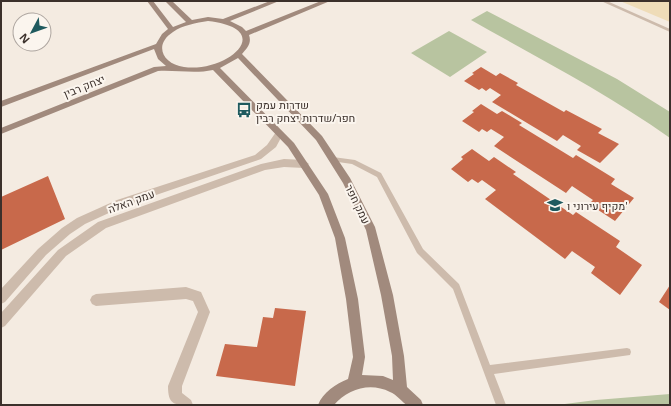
<svg xmlns="http://www.w3.org/2000/svg" width="671" height="406" font-family="'Noto Sans',Heebo,sans-serif">
<style>
.green{fill:#b8c4a0}
.sand{fill:#efdcb8}
.building{fill:#c8694b}
.lines{fill:none;stroke-linecap:round;stroke-linejoin:round}
.lane{fill:#cdbbac;fill-rule:evenodd}
.street{fill:#cdbbac;fill-rule:evenodd}
.secondary{fill:#a18a7d;fill-rule:evenodd}
.labels{text-anchor:middle;dominant-baseline:central;stroke-width:4;stroke-linejoin:round;paint-order:stroke}
.street-label{font-size:11px;fill:#3b302b;stroke:#fbf5ee}
.poi-label{font-size:11px;fill:#3b302b;stroke:#fbf5ee;text-anchor:start}
</style>
<rect width="100%" height="100%" fill="#f4ebe1"/>
<path class="green" d="M 487,11 L 617,79 L 670,112 L 670,138 C 607,93 538,58 471,20 Z
M 449,31 L 487,52 L 450,77 L 411,53 Z
M 670,394 L 670,405 L 557,405 L 596,400 Z"/>
<path class="sand" d="M 620,1 L 670,1 L 670,22 Z"/>
<path class="building" d="M 481,67 L 496,76 L 500,73 L 518,83 L 516,85 L 564,112 L 566,110 L 602,129 L 598,133 L 619,144 L 600,163 L 577,150 L 581,146 L 563,135 L 557,141 L 492,102 L 501,95 L 490,88 L 486,91 L 482,88 L 479,90 L 464,81 L 474,74 L 472,73 Z
M 481,104 L 497,114 L 502,111 L 522,123 L 519,125 L 573,158 L 576,155 L 615,179 L 611,184 L 634,198 L 615,221 L 589,204 L 593,200 L 572,186 L 566,193 L 494,146 L 504,137 L 491,129 L 487,132 L 482,129 L 479,132 L 462,121 L 474,112 L 472,111 Z
M 472,149 L 489,161 L 494,157 L 516,172 L 513,174 L 573,215 L 576,212 L 620,241 L 616,247 L 642,265 L 620,295 L 591,273 L 595,267 L 572,251 L 565,259 L 485,199 L 496,190 L 482,180 L 478,183 L 472,179 L 468,182 L 451,169 L 463,159 L 461,157 Z
M 48,176 L 65,219 L 1,250 L 1,197 Z
M 670,285 L 670,310 L 659,302 Z
M 275,308 L 306,311 L 295,386 L 216,376 L 225,344 L 257,347 L 263,317 L 273,318 Z"/>
<g class="lines">
<path class="lane" d="M 601,1 L 607,1 L 670,29 L 670,32 Z
M 331,157 L 333,157 L 355,160 L 381,173 L 423,249 L 459,284 L 490,365 L 627,348 L 630,349 L 631,352 L 630,355 L 494,374 L 506,405 L 496,405 L 453,289 L 417,253 L 377,177 L 352,164 L 331,161 L 330,159 Z"/>
<path class="street" d="M 279,131 L 283,134 L 276,147 L 261,159 L 124,206 L 85,224 L 70,234 L 46,255 L 5,302 L 1,304 L 1,289 L 38,249 L 62,228 L 77,218 L 117,200 L 255,155 L 267,145 L 276,132 Z
M 284,159 L 304,160 L 309,164 L 304,168 L 284,167 L 265,170 L 106,228 L 66,256 L 5,326 L 1,328 L 1,313 L 58,250 L 98,222 L 261,164 Z
M 186,287 L 201,292 L 210,312 L 182,386 L 182,393 L 191,400 L 193,405 C 175,405 168,406 168,386 L 198,312 L 193,301 L 186,299 L 96,306 L 92,304 L 90,300 L 92,296 L 96,294 Z"/>
<path class="secondary" d="M 147,1 L 153,1 L 173,27 L 186,22 L 165,1 L 172,1 L 192,20 L 208,17 L 223,19 L 270,1 L 279,1 L 230,21 L 242,27 L 246,31 L 321,1 L 330,1 L 249,35 C 252,43 247,48 242,54 L 322,136 L 350,178 L 375,227 L 393,295 L 404,356 L 407,387 L 421,400 L 423,405 C 419,405 411,406 407,405 C 403,403 396,394 390,392 C 370,382 348,389 334,405 L 318,405 C 323,392 336,384 348,379 L 353,357 L 346,299 L 335,238 L 319,195 L 288,147 L 213,70 C 195,74 177,70 158,71 L 1,134 L 1,128 L 154,67 L 166,66 L 158,59 L 154,49 L 1,107 L 1,101 L 156,44 L 162,34 L 168,29 ZM 208,21 C 278,29 227,73 184,67 C 163,64 153,45 173,32 C 183,25 196,23 208,21 ZM 238,58 L 316,140 L 343,183 L 366,230 L 381,295 L 392,356 L 393,380 L 383,376 L 362,375 L 365,357 L 358,299 L 345,238 L 328,194 L 294,143 L 220,68 Z"/>
</g>
<defs>
<symbol id="bus-bare" viewBox="-9 -9 18 18"><path d="M-5-6H5V4H4V6H2V4H-2V6H-4V4H-5ZM-3.5-4V0h7V-4ZM-3.5 1.2v1.5H-2V1.2ZM2 1.2v1.5H3.5V1.2Z" fill="#1f5a5e" stroke="#fbf5ee" stroke-width="2.5" paint-order="stroke"/></symbol>
<symbol id="school-bare" viewBox="-9 -9 18 18"><path d="M0-5L7-2L0 1L-7-2ZM-4 1L0 2.5L4 1V4Q0 6-4 4Z" fill="#1f5a5e" stroke="#fbf5ee" stroke-width="2.5" paint-order="stroke"/></symbol>
</defs>
<g fill-rule="evenodd">
<use href="#bus-bare" x="233" y="99" width="22" height="22"/>
<use href="#school-bare" x="544" y="194" width="22" height="22"/>
</g>
<g class="labels">
<g class="street-label">
<text transform="translate(84 86) rotate(-22)">יצחק רבין</text>
<text transform="translate(131 201) rotate(-20)">עמק האלה</text>
<text transform="translate(358 204) rotate(64)">עמק חפר</text>
</g>
<g class="poi-label">
<text x="256" y="104">שדרות עמק<tspan x="256" dy="13">חפר/שדרות יצחק רבין</tspan></text>
<text x="567" y="205">מקיף עירוני ו'</text>
</g>
</g>
<rect width="671" height="406" fill="none" stroke="#3b302b" stroke-width="4"/>
<g transform="translate(32 32) rotate(229)"><circle r="19" fill="#fbf5ee" stroke="#aea6a0"/>
<path d="M0-3L7 15L0 10L-7 15Z" fill="#1f5a5e"/>
<text y="-6" font-size="11" font-weight="bold" text-anchor="middle" fill="#3b302b">N</text>
</g>
</svg>
